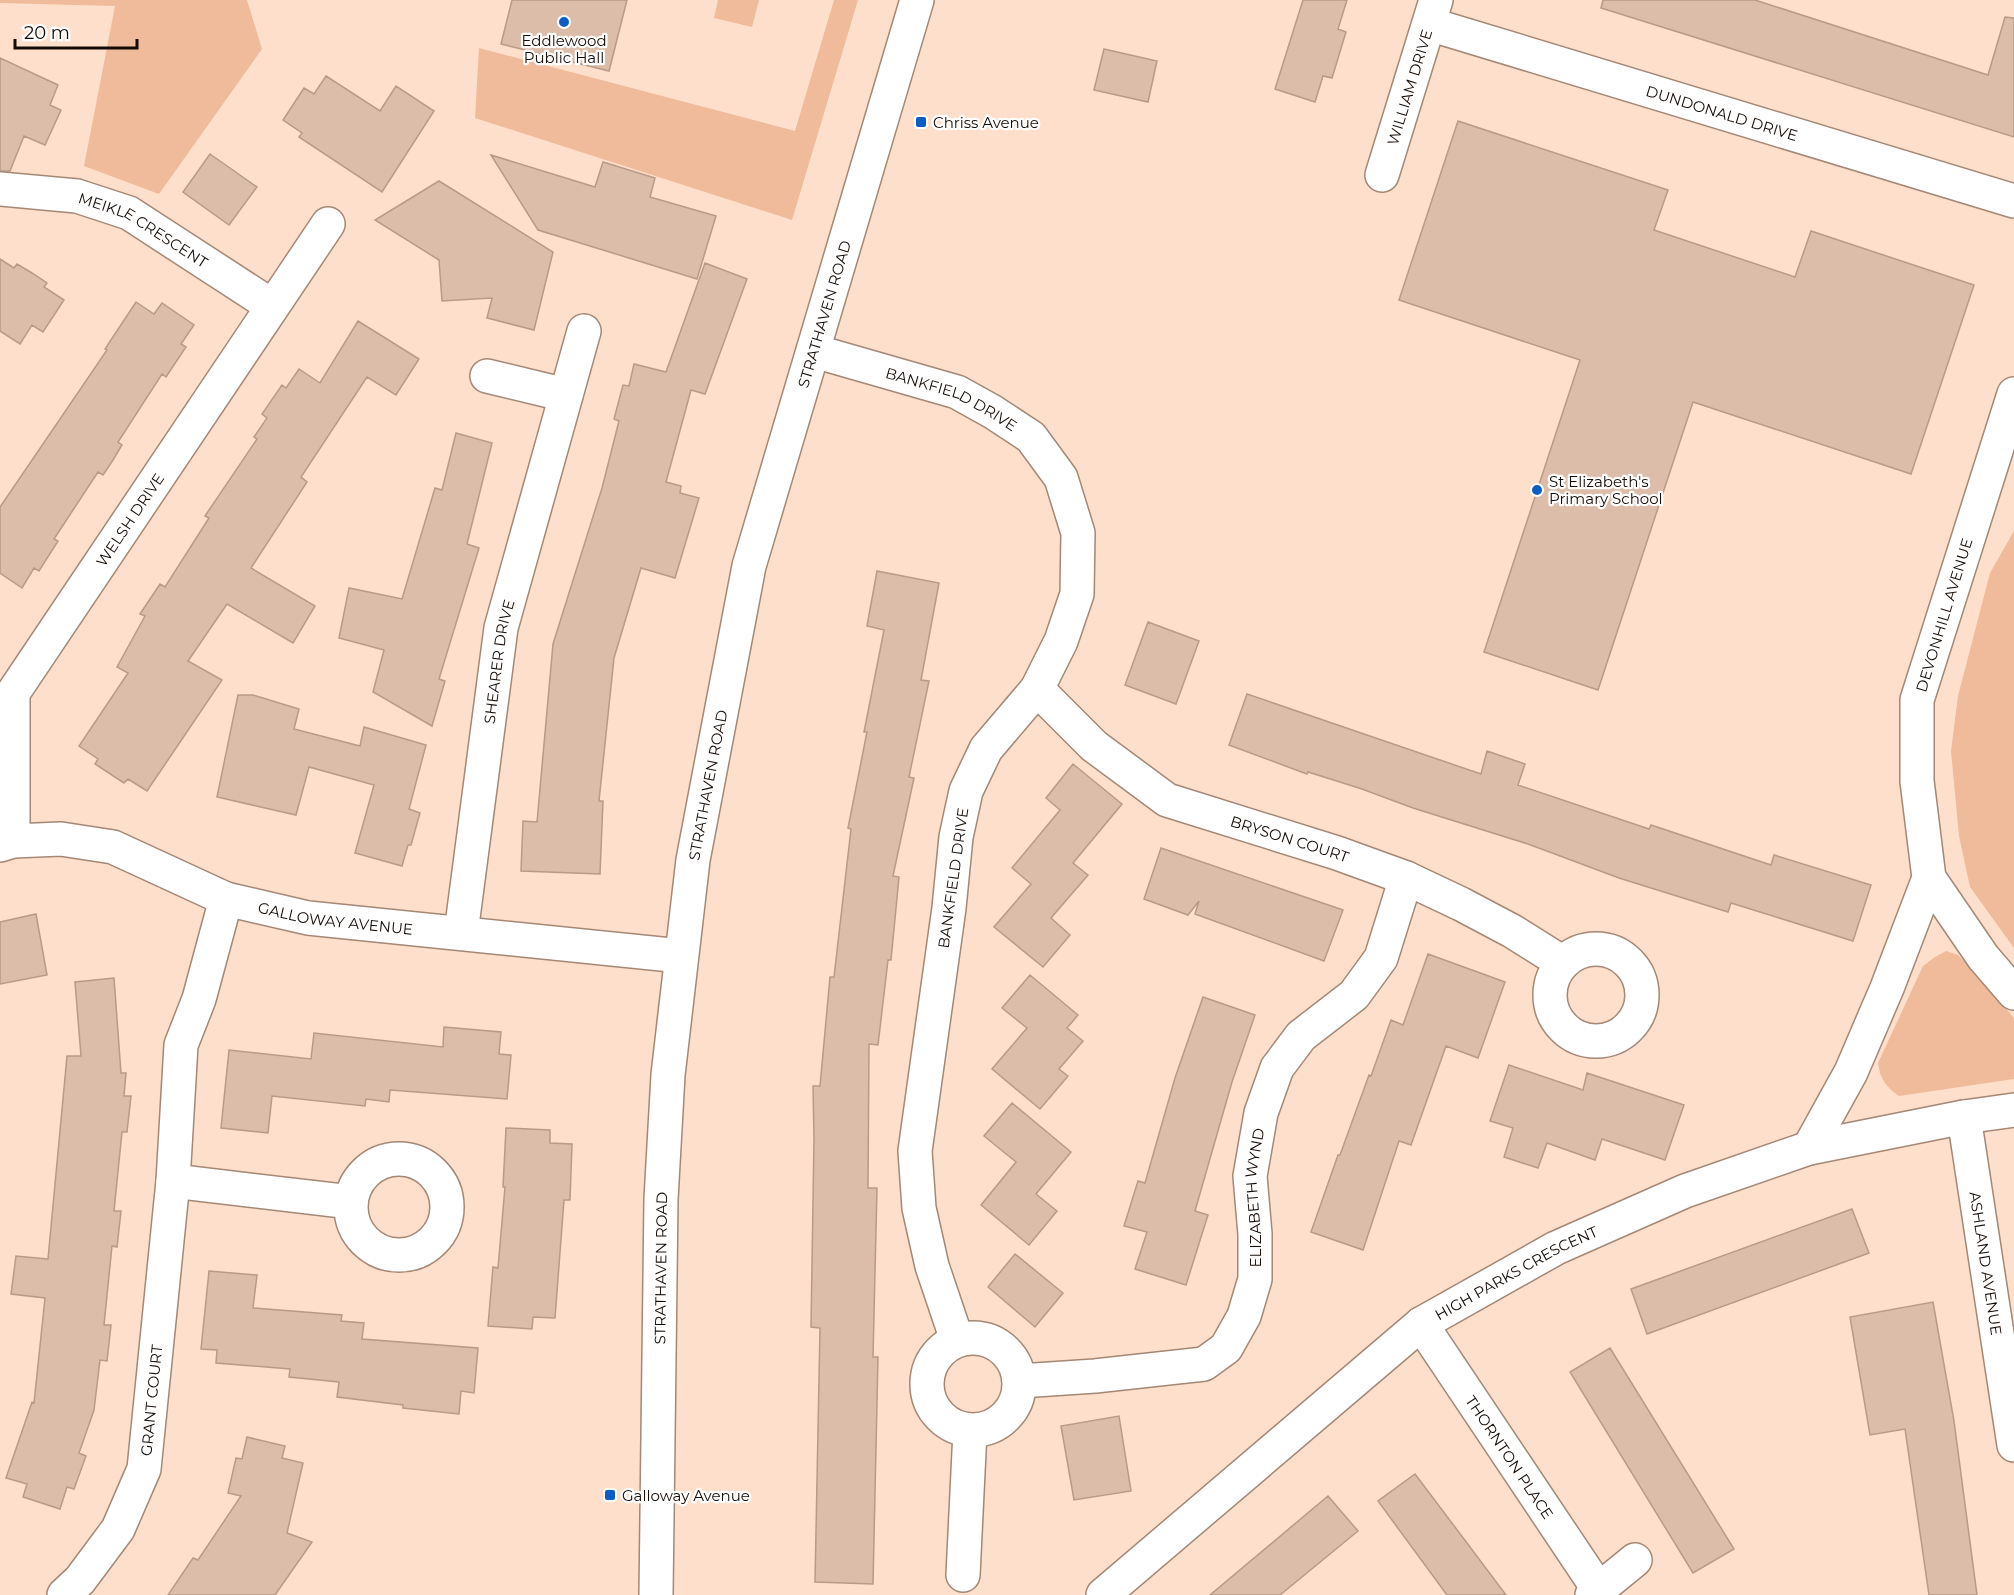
<svg xmlns="http://www.w3.org/2000/svg" width="2014" height="1595" font-family="Montserrat,sans-serif">
<style>
.green{fill:#efbb9a}
.building{fill:#dbbda9;stroke:#b89a87;stroke-width:1.5}
.lines{fill:none;stroke-linecap:round;stroke-linejoin:round}
.minor-casing{stroke:#a48775;stroke-width:36}
.major-casing{stroke:#a48775;stroke-width:36}
.minor{stroke:#fff;stroke-width:33}
.major{stroke:#fff;stroke-width:33}
.poi-dot{fill:#0d5dc7;stroke:#fff;stroke-width:2}
.labels{text-anchor:middle;dominant-baseline:central;stroke-width:4.5;stroke-linejoin:round;paint-order:stroke}
.poi-label{font-size:15px;fill:#150b05;stroke:#fff;text-anchor:start}
.street-label{font-size:15px;fill:#150b05;stroke:#fff}
</style>
<rect width="100%" height="100%" fill="#fedfcb"/>
<path class="green" d="M 0,0 L 247,0 L 262,49 L 159,194 L 84,166 L 115,6 L 0,3 Z
M 718,0 L 759,0 L 752,27 L 714,18 Z
M 834,0 L 858,0 L 792,220 L 475,118 L 479,48 L 795,131 Z
M 2014,531 L 2014,948 L 1970,887 L 1959,836 L 1951,751 L 1958,696 L 1990,573 Z
M 1946,951 L 1958,955 L 1965,962 L 2014,1018 L 2014,1079 L 1899,1096 C 1886,1087 1880,1079 1878,1063 L 1923,966 L 1935,957 Z"/>
<path class="building" d="M 512,0 L 627,0 L 609,71 L 501,44 Z
M 1303,0 L 1347,0 L 1338,29 L 1346,32 L 1332,78 L 1323,76 L 1315,102 L 1275,89 Z
M 1603,0 L 1755,0 L 1988,75 L 2005,17 L 2014,18 L 2014,137 L 1601,8 Z
M 1104,49 L 1157,61 L 1148,102 L 1094,90 Z
M 0,58 L 58,85 L 50,105 L 61,110 L 45,145 L 24,136 L 10,171 L 0,171 Z
M 326,76 L 380,111 L 396,86 L 434,111 L 382,192 L 299,137 L 302,133 L 283,120 L 304,88 L 314,94 Z
M 1458,121 L 1668,190 L 1654,230 L 1795,277 L 1811,231 L 1974,285 L 1911,474 L 1693,402 L 1598,690 L 1484,652 L 1580,360 L 1399,300 Z
M 210,154 L 257,187 L 229,225 L 183,192 Z
M 491,155 L 595,187 L 603,162 L 655,178 L 650,197 L 716,216 L 697,279 L 538,230 Z
M 439,181 L 553,252 L 534,330 L 487,318 L 492,298 L 442,301 L 439,260 L 375,220 Z
M 0,259 L 14,268 L 17,264 L 32,273 L 47,283 L 44,287 L 64,300 L 43,332 L 32,325 L 20,344 L 0,331 Z
M 705,263 L 747,279 L 705,394 L 691,390 L 666,482 L 681,486 L 680,493 L 699,498 L 675,578 L 641,568 L 614,658 L 599,801 L 603,801 L 600,874 L 521,871 L 523,821 L 537,822 L 553,644 L 602,488 L 619,421 L 614,419 L 623,385 L 629,386 L 634,364 L 666,372 Z
M 136,302 L 154,314 L 162,303 L 194,325 L 181,344 L 186,347 L 166,377 L 162,374 L 118,442 L 122,445 L 113,460 L 103,475 L 98,472 L 54,539 L 58,541 L 39,571 L 34,568 L 22,588 L 0,573 L 0,507 L 107,350 L 105,349 Z
M 358,321 L 419,359 L 396,395 L 367,377 L 301,477 L 307,482 L 251,568 L 315,606 L 293,643 L 227,604 L 188,661 L 222,680 L 147,791 L 128,779 L 124,783 L 95,764 L 98,759 L 79,746 L 128,673 L 117,667 L 145,616 L 140,614 L 160,584 L 165,587 L 209,518 L 205,516 L 257,439 L 254,437 L 267,418 L 262,414 L 282,385 L 286,388 L 299,369 L 320,383 Z
M 456,433 L 492,443 L 467,544 L 479,548 L 439,679 L 445,681 L 432,726 L 373,692 L 384,650 L 339,638 L 349,588 L 402,599 L 435,488 L 442,490 Z
M 877,571 L 939,583 L 921,680 L 929,681 L 909,777 L 914,778 L 893,876 L 899,877 L 891,960 L 888,960 L 878,1045 L 869,1044 L 868,1188 L 877,1188 L 873,1357 L 878,1357 L 873,1584 L 815,1582 L 820,1328 L 811,1327 L 814,1139 L 813,1086 L 820,1086 L 830,977 L 834,977 L 851,829 L 848,828 L 867,732 L 864,732 L 884,630 L 867,626 Z
M 1148,622 L 1199,641 L 1176,704 L 1125,685 Z
M 1247,694 L 1481,774 L 1487,751 L 1525,764 L 1518,785 L 1649,829 L 1651,825 L 1771,865 L 1774,855 L 1871,885 L 1853,941 L 1731,903 L 1728,912 L 1619,878 L 1528,844 L 1413,808 L 1362,789 L 1308,772 L 1307,774 L 1229,745 Z
M 238,695 L 253,695 L 299,709 L 294,729 L 360,746 L 364,727 L 426,745 L 409,809 L 420,813 L 411,845 L 408,845 L 402,866 L 355,853 L 374,785 L 309,767 L 296,815 L 217,797 Z
M 1073,764 L 1122,804 L 1073,863 L 1088,875 L 1051,918 L 1070,935 L 1043,967 L 994,927 L 1031,884 L 1012,868 L 1060,810 L 1046,798 Z
M 1161,848 L 1343,910 L 1324,961 L 1195,914 L 1199,901 L 1188,915 L 1144,899 Z
M 36,914 L 47,975 L 0,984 L 0,922 Z
M 1428,954 L 1505,982 L 1478,1058 L 1446,1046 L 1411,1145 L 1399,1141 L 1363,1250 L 1311,1232 L 1338,1155 L 1340,1155 L 1369,1075 L 1371,1076 L 1391,1020 L 1403,1025 Z
M 1030,975 L 1078,1015 L 1067,1028 L 1083,1041 L 1059,1069 L 1068,1076 L 1040,1109 L 992,1069 L 1027,1028 L 1002,1008 Z
M 114,978 L 121,1073 L 126,1073 L 124,1096 L 131,1096 L 127,1132 L 122,1132 L 114,1211 L 121,1211 L 117,1247 L 112,1246 L 104,1325 L 111,1325 L 107,1361 L 100,1360 L 94,1410 L 79,1453 L 86,1456 L 74,1489 L 67,1487 L 60,1509 L 23,1497 L 27,1484 L 6,1478 L 32,1402 L 34,1403 L 45,1298 L 11,1294 L 16,1256 L 48,1259 L 67,1056 L 81,1056 L 75,982 Z
M 1203,997 L 1255,1015 L 1232,1082 L 1195,1211 L 1208,1215 L 1186,1285 L 1135,1269 L 1147,1232 L 1124,1226 L 1138,1181 L 1145,1183 L 1175,1078 Z
M 444,1027 L 501,1032 L 499,1054 L 511,1055 L 507,1099 L 390,1090 L 389,1102 L 366,1099 L 365,1106 L 272,1096 L 268,1133 L 221,1128 L 229,1050 L 311,1059 L 314,1033 L 443,1047 Z
M 1509,1065 L 1583,1090 L 1587,1073 L 1684,1105 L 1665,1160 L 1602,1139 L 1595,1160 L 1547,1143 L 1538,1168 L 1504,1157 L 1513,1128 L 1490,1121 Z
M 1012,1103 L 1071,1152 L 1036,1194 L 1057,1211 L 1029,1245 L 981,1205 L 1016,1162 L 984,1136 Z
M 506,1128 L 550,1130 L 550,1143 L 572,1144 L 570,1200 L 564,1200 L 555,1318 L 533,1317 L 532,1329 L 488,1326 L 493,1267 L 498,1268 L 505,1187 L 503,1187 Z
M 1852,1209 L 1869,1253 L 1647,1334 L 1631,1289 Z
M 1015,1254 L 1063,1293 L 1035,1327 L 988,1287 Z
M 209,1271 L 257,1275 L 253,1308 L 342,1315 L 341,1321 L 364,1323 L 362,1339 L 478,1348 L 474,1393 L 461,1391 L 459,1414 L 403,1408 L 403,1405 L 337,1397 L 339,1382 L 289,1377 L 290,1369 L 216,1363 L 217,1350 L 201,1349 Z
M 1933,1302 L 1954,1421 L 1977,1595 L 1929,1595 L 1905,1429 L 1870,1435 L 1850,1317 Z
M 1610,1348 L 1734,1549 L 1693,1573 L 1570,1372 Z
M 1119,1416 L 1131,1491 L 1074,1500 L 1061,1426 Z
M 247,1437 L 285,1446 L 282,1458 L 303,1463 L 287,1533 L 312,1542 L 275,1595 L 168,1595 L 193,1558 L 198,1560 L 241,1496 L 228,1493 L 236,1458 L 242,1459 Z
M 1415,1474 L 1464,1539 L 1506,1595 L 1447,1595 L 1378,1501 Z
M 1328,1496 L 1358,1531 L 1280,1595 L 1210,1595 Z"/>
<g class="lines">
<defs>
<g id="minor">
<path id="s1" d="M 1429,24 L 2014,201"/>
<path id="s2" d="M 1382,175 L 1436,0"/>
<path id="s3" d="M 0,189 L 77,196 L 129,213 L 272,306"/>
<path id="s4" d="M 814,351 L 957,392 L 993,412 L 1031,437 L 1061,478 L 1078,533 L 1077,594 L 1061,641 L 1037,689 L 986,749 L 966,791 L 956,837 L 949,908 L 915,1151 L 919,1208 L 932,1266 L 957,1340"/>
<path d="M 487,376 L 566,395"/>
<path d="M 2014,394 L 1917,700 L 1917,781 L 1929,878 L 1983,957 L 2014,993"/>
<path id="s5" d="M 1037,689 L 1094,746 L 1167,800 L 1337,853 L 1406,878 L 1461,904 L 1512,931 L 1563,963"/>
<path id="s6" d="M 13,841 L 13,693 L 328,224"/>
<path id="s7" d="M 0,845 L 13,841 L 61,839 L 113,847 L 226,899 L 308,918 L 681,956"/>
<path id="s8" d="M 461,933 L 501,628 L 584,331"/>
<circle cx="1596" cy="995" r="46"/>
<path id="s9" d="M 1964,1117 L 2014,1445"/>
<path d="M 1809,1148 L 1851,1072 L 1887,988 L 1929,878"/>
<circle cx="399" cy="1207" r="48"/>
<path d="M 173,1181 L 351,1202"/>
<path id="s10" d="M 1421,1324 L 1599,1590"/>
<circle cx="973" cy="1384" r="46"/>
<path id="s11" d="M 1020,1381 L 1095,1376 L 1204,1364 L 1226,1348 L 1244,1316 L 1255,1279 L 1255,1234 L 1250,1176 L 1261,1113 L 1277,1068 L 1301,1036 L 1354,995 L 1381,958 L 1406,878"/>
<path d="M 963,1575 L 970,1431"/>
<path id="s12" d="M 64,1595 L 80,1580 L 118,1529 L 144,1469 L 173,1181 L 181,1045 L 199,999 L 226,899"/>
<path id="s13" d="M 1103,1595 L 1421,1324 L 1556,1248 L 1685,1191 L 1809,1148 L 1964,1117 L 2014,1110"/>
<path d="M 1592,1595 L 1635,1560"/>
</g>
<g id="major">
<path id="s14" d="M 656,1595 L 661,1199 L 668,1075 L 693,860 L 749,566 L 917,0"/>
</g>
</defs>
<use href="#minor" class="minor-casing"/>
<use href="#major" class="major-casing"/>
<use href="#minor" class="minor"/>
<use href="#major" class="major"/>
</g>
<g class="poi-dot">
<circle cx="564" cy="22" r="6"/>
<rect x="915" y="116" width="12" height="12" rx="3"/>
<circle cx="1537" cy="490" r="6"/>
<rect x="604" y="1489" width="12" height="12" rx="3"/>
</g>
<g class="labels">
<g class="poi-label">
<text x="564" y="40" text-anchor="middle">Eddlewood<tspan x="564" dy="17">Public Hall</tspan></text>
<text x="933" y="122">Chriss Avenue</text>
<text x="1549" y="481">St Elizabeth's<tspan x="1549" dy="17">Primary School</tspan></text>
<text x="622" y="1495">Galloway Avenue</text>
</g>
<g class="street-label">
<text stroke="none"><textPath href="#s2" startOffset="92">WILLIAM DRIVE</textPath></text>
<text stroke="none"><textPath href="#s1" startOffset="306">DUNDONALD DRIVE</textPath></text>
<text stroke="none"><textPath href="#s3" startOffset="152">MEIKLE CRESCENT</textPath></text>
<text stroke="none"><textPath href="#s14" startOffset="1299">STRATHAVEN ROAD</textPath></text>
<text stroke="none"><textPath href="#s4" startOffset="146">BANKFIELD DRIVE</textPath></text>
<text stroke="none"><textPath href="#s6" startOffset="357">WELSH DRIVE</textPath></text>
<text transform="translate(1944 615) rotate(-73)">DEVONHILL AVENUE</text>
<text stroke="none"><textPath href="#s8" startOffset="274">SHEARER DRIVE</textPath></text>
<text stroke="none"><textPath href="#s14" startOffset="813">STRATHAVEN ROAD</textPath></text>
<text stroke="none"><textPath href="#s5" startOffset="300">BRYSON COURT</textPath></text>
<text transform="translate(953 878) rotate(-82)">BANKFIELD DRIVE</text>
<text stroke="none"><textPath href="#s7" startOffset="350">GALLOWAY AVENUE</textPath></text>
<text stroke="none"><textPath href="#s11" startOffset="369">ELIZABETH WYND</textPath></text>
<text stroke="none"><textPath href="#s9" startOffset="148">ASHLAND AVENUE</textPath></text>
<text stroke="none"><textPath href="#s14" startOffset="327">STRATHAVEN ROAD</textPath></text>
<text stroke="none"><textPath href="#s13" startOffset="526">HIGH PARKS CRESCENT</textPath></text>
<text stroke="none"><textPath href="#s12" startOffset="220">GRANT COURT</textPath></text>
<text stroke="none"><textPath href="#s10" startOffset="160">THORNTON PLACE</textPath></text>
</g>
</g>
<path d="M15 39v9h122v-9" fill="none" stroke="#150b05" stroke-width="3"/>
<text x="24" y="39" font-size="18" fill="#150b05" stroke="#ffffff" stroke-width="4.5" paint-order="stroke">20 m</text>
</svg>
